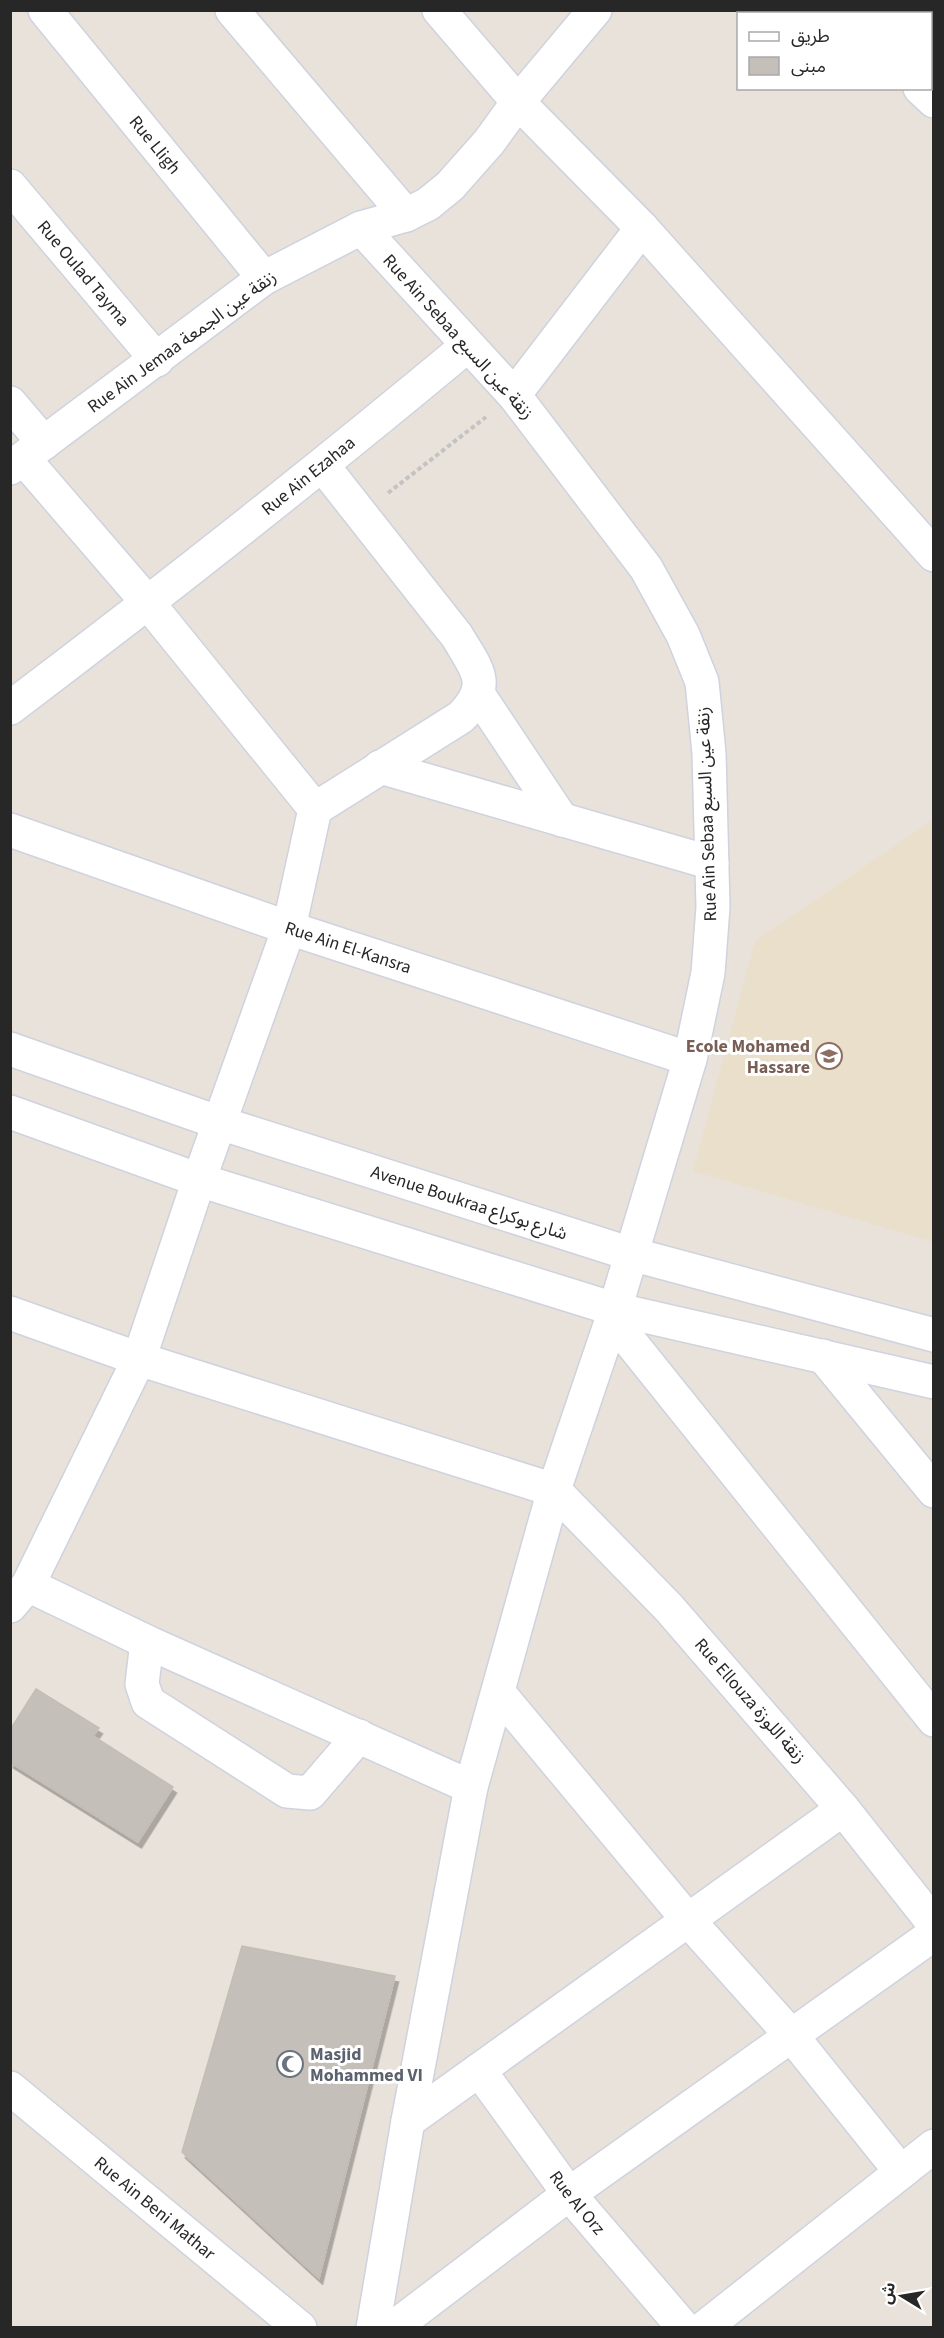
<svg xmlns="http://www.w3.org/2000/svg" width="944" height="2338" font-family="'Source Sans 3','Noto Sans Arabic',sans-serif">
<style>
.education{fill:#e9dfca}
.building{fill:#c4bfb9;stroke:#c3beb4;stroke-width:1.5;filter:url(#shadow)}
.lines{fill:none;stroke-linecap:round;stroke-linejoin:round}
.minor-casing{stroke:#cfd2df;stroke-width:36}
.path{stroke:#c3c3c3;stroke-width:4;stroke-dasharray:4.5 3;stroke-linecap:butt}
.minor{stroke:#fff;stroke-width:33}
.labels{text-anchor:middle;dominant-baseline:central;stroke-width:6;stroke-linejoin:round;paint-order:stroke}
.street-label{font-size:18px;fill:#272727;stroke:#fff}
.education-label{font-size:18px;font-weight:bold;fill:#785e54;stroke:#fff;text-anchor:end}
.worship-label{font-size:18px;font-weight:bold;fill:#5b616d;stroke:#fff;text-anchor:start}
</style>
<defs>
<filter id="shadow"><feDropShadow dx="3.5" dy="6" stdDeviation="0" flood-color="#0004"/></filter>
</defs>
<rect width="100%" height="100%" fill="#e9e2da"/>
<path class="education" d="M 933,820 L 933,1242 L 693,1171 L 755,941 Z"/>
<path class="building" d="M 36,1689 L 99,1728 L 93,1736 L 173,1787 L 138,1842 L 10,1762 L 10,1730 Z
M 242,1946 L 395,1976 L 319,2278 L 182,2152 Z"/>
<g class="lines">
<defs>
<g id="minor">
<path id="s1" d="M 45,10 L 264,278"/>
<path d="M 232,10 L 406,215"/>
<path d="M 439,10 L 518,102 L 642,228 L 934,555"/>
<path d="M 833,10 L 836,14"/>
<path d="M 920,88 L 934,101"/>
<path id="s2" d="M 10,186 L 157,360"/>
<path d="M 361,228 L 514,395 L 646,568 L 683,635 L 702,682 L 709,753 L 713,907 L 708,973 L 690,1059 L 612,1319 L 554,1490 L 471,1787 L 408,2121 L 373,2328"/>
<path d="M 514,395 L 642,228"/>
<path d="M 10,403 L 44,443"/>
<path d="M 10,468 L 264,278 L 361,228 L 406,215 L 428,204 L 450,186 L 489,142 L 518,102 L 595,10"/>
<path d="M 478,694 L 562,820"/>
<path id="s3" d="M 10,708 C 166,590 318,470 467,346"/>
<path d="M 380,767 L 712,863"/>
<path d="M 315,809 L 461,717 C 493,684 477,670 457,636 L 323,466"/>
<path id="s4" d="M 10,830 L 289,928 L 690,1059"/>
<path d="M 10,1049 L 220,1123 L 631,1254 L 934,1335"/>
<path d="M 10,1112 L 199,1180 L 614,1309 L 934,1382"/>
<path d="M 10,1313 L 139,1359 L 554,1490 L 669,1608 L 843,1809 L 934,1924"/>
<path d="M 612,1319 L 934,1720"/>
<path d="M 823,1356 L 934,1491"/>
<path d="M 28,1585 L 147,1642 L 471,1787"/>
<path d="M 10,1606 L 28,1585 L 139,1359 L 199,1180 L 289,928 L 315,809 L 148,603 L 24,459"/>
<path d="M 147,1642 L 142,1684 L 148,1702 L 287,1791 L 310,1793 L 359,1736"/>
<path d="M 498,1692 L 688,1920 L 791,2035 L 901,2172"/>
<path id="s5" d="M 479,2070 L 569,2194 L 684,2328"/>
<path id="s6" d="M 10,2088 L 300,2328"/>
<path d="M 408,2121 L 843,1809"/>
<path d="M 393,2328 L 569,2194 L 934,1934"/>
<path d="M 704,2328 L 934,2146"/>
</g>
</defs>
<use href="#minor" class="minor-casing"/>
<path class="path" d="M 388,493 L 486,417"/>
<use href="#minor" class="minor"/>
</g>
<defs>
<symbol id="school-ring" viewBox="-11 -11 22 22"><circle r="9.5" fill="#fff" stroke="#8d6e63" stroke-width="1.5"/><path d="M0-5L7-2L0 1L-7-2ZM-4 1L0 2.5L4 1V4Q0 6-4 4Z" fill="#8d6e63"/></symbol>
<symbol id="mosque-ring" viewBox="-11 -11 22 22"><circle r="9.5" fill="#fff" stroke="#6b7280" stroke-width="1.5"/><path d="M3.5-4.9A6 6 0 1 0 3.5 4.9A5 5 0 1 1 3.5-4.9Z" fill="#6b7280"/></symbol>
</defs>
<g fill-rule="evenodd">
<use href="#school-ring" x="814" y="1041" width="30" height="30"/>
<use href="#mosque-ring" x="275" y="2049" width="30" height="30"/>
</g>
<g class="labels">
<g class="street-label">
<text stroke="none"><textPath href="#s1" startOffset="174">Rue Lligh</textPath></text>
<text stroke="none"><textPath href="#s2" startOffset="114">Rue Oulad Tayma</textPath></text>
<text transform="translate(458 337) rotate(48)">Rue Ain Sebaa زنقة عين السبع</text>
<text transform="translate(182 342) rotate(-36)">Rue Ain Jemaa زنقة عين الجمعة</text>
<text stroke="none"><textPath href="#s3" startOffset="378">Rue Ain Ezahaa</textPath></text>
<text transform="translate(707 814) rotate(-92)">Rue Ain Sebaa زنقة عين السبع</text>
<text stroke="none"><textPath href="#s4" startOffset="358">Rue Ain El-Kansra</textPath></text>
<text transform="translate(469 1203) rotate(18)">Avenue Boukraa شارع بوكراع</text>
<text transform="translate(750 1701) rotate(49)">Rue Ellouza زنقة اللوزة</text>
<text stroke="none"><textPath href="#s5" startOffset="165">Rue Al Orz</textPath></text>
<text stroke="none"><textPath href="#s6" startOffset="188">Rue Ain Beni Mathar</textPath></text>
</g>
<g class="education-label">
<text x="810" y="1046">Ecole Mohamed<tspan x="810" dy="21">Hassare</tspan></text>
</g>
<g class="worship-label">
<text x="310" y="2054">Masjid<tspan x="310" dy="21">Mohammed VI</tspan></text>
</g>
</g>
<rect width="944" height="2338" fill="none" stroke="#272727" stroke-width="24"/>
<rect x="737" y="12" width="195" height="78" fill="#ffffff" stroke="#a9a9a9" stroke-width="1.5"/>
<rect x="749" y="32" width="30" height="9" fill="#ffffff" stroke="#a9a9a9" stroke-width="1.5"/>
<text x="791" y="42" font-size="18" fill="#272727">طريق</text>
<rect x="749" y="57" width="30" height="18" fill="#c4bfb9" stroke="#a9a9a9" stroke-width="1.5"/>
<text x="791" y="72" font-size="18" fill="#272727">مبنى</text>
<g transform="translate(902 2296) rotate(281)" stroke="#ffffff" stroke-width="4.5" paint-order="stroke">
<path d="M0-4.5L10 22L0 15L-10 22Z" fill="#272727"/>
<text y="-9" font-size="16" font-weight="bold" text-anchor="middle" fill="#272727">ش</text>
</g>
</svg>
